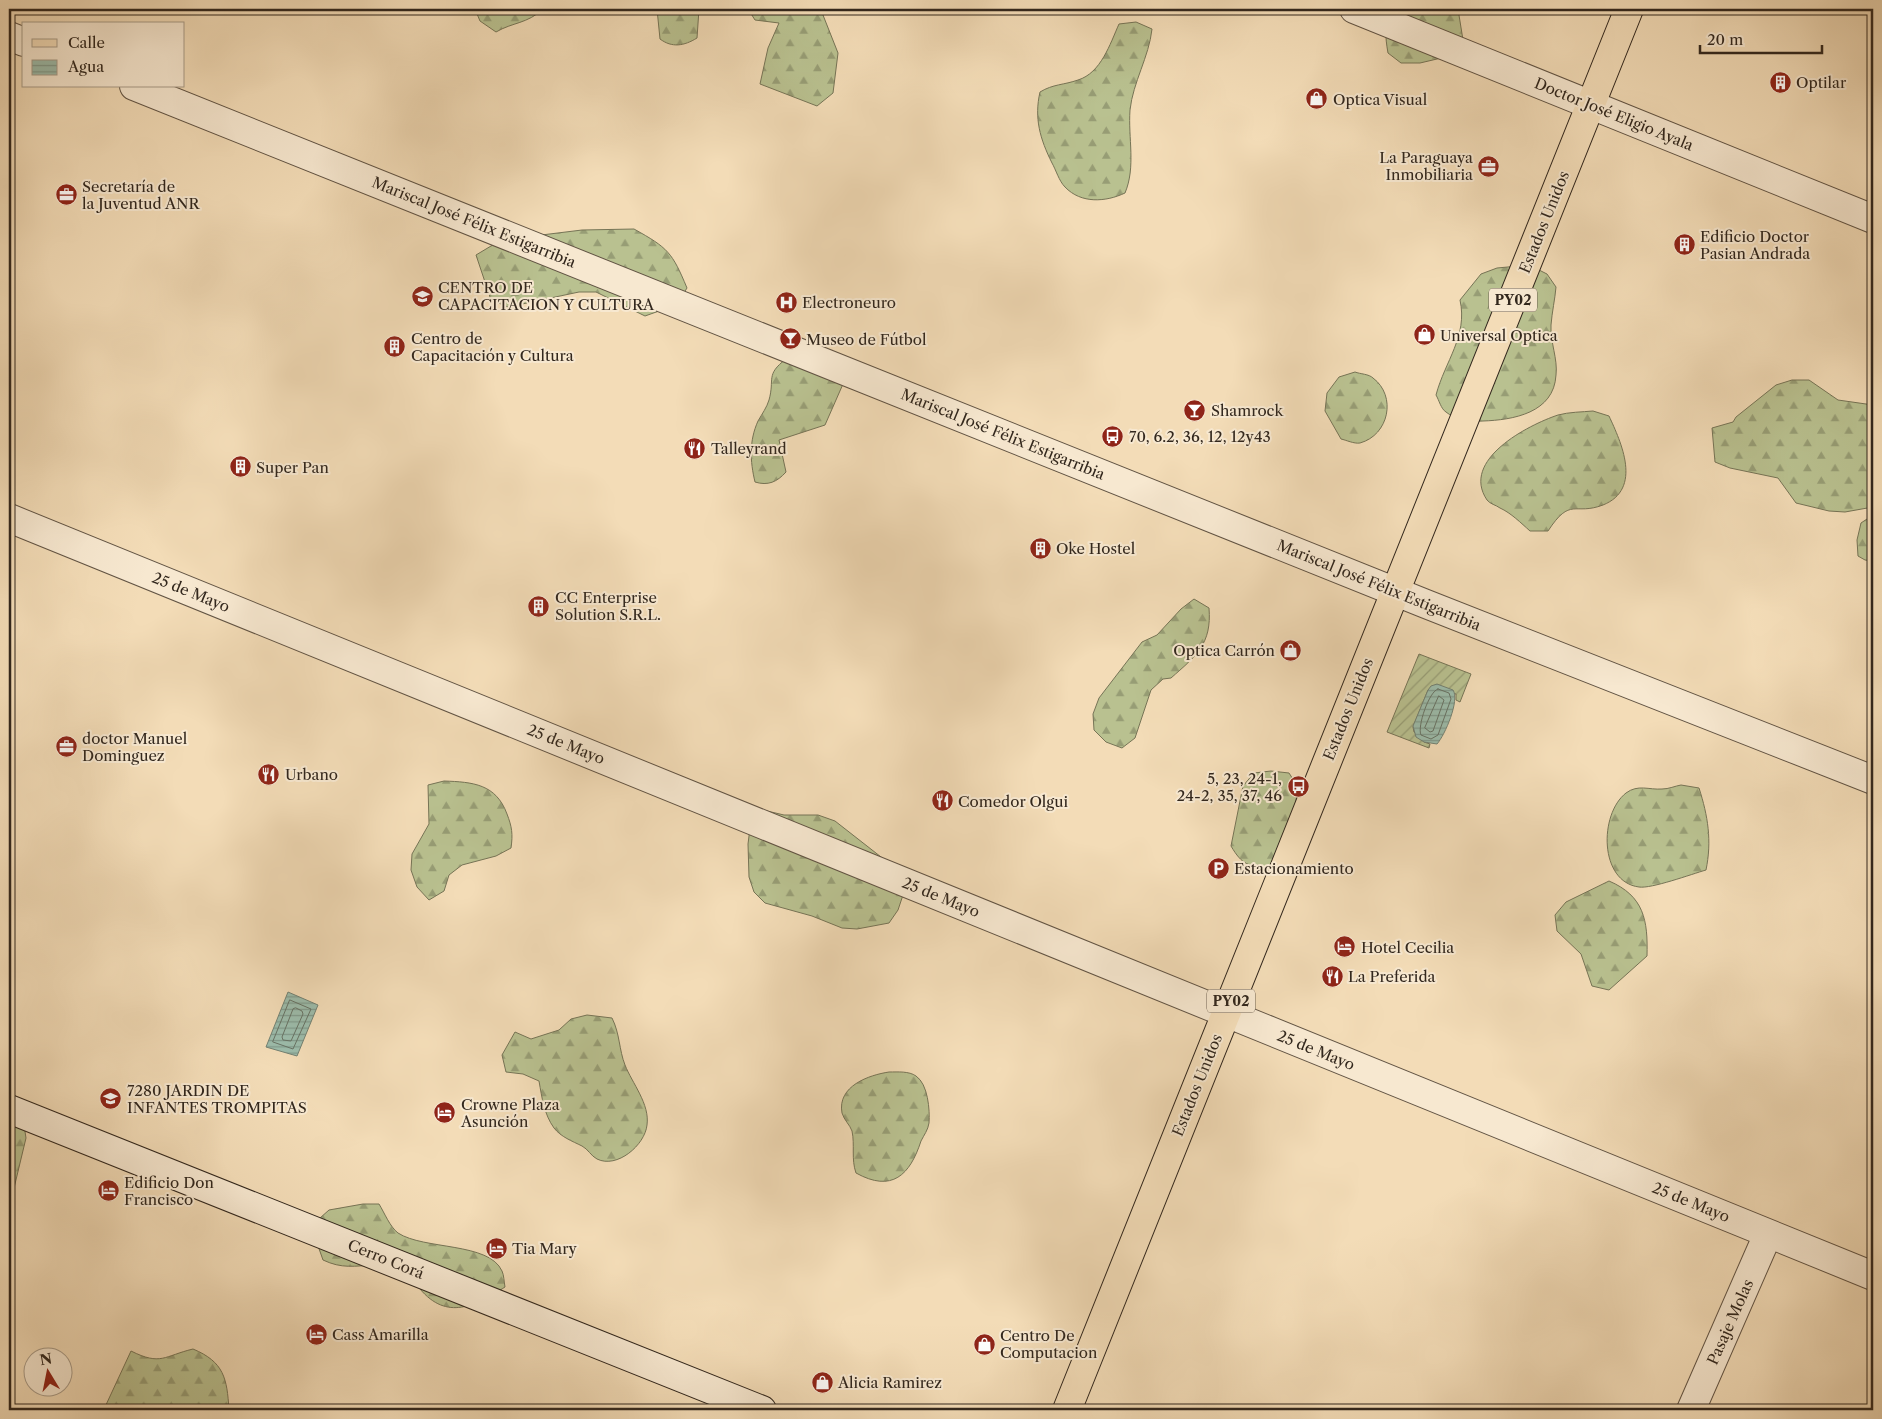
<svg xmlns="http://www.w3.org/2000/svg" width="1882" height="1419" font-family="'Libre Caslon Text',serif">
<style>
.forest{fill:url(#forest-firs);stroke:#767456}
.garden{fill:url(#garden-furrows);stroke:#767456}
.water{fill:url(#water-rules);stroke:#728072}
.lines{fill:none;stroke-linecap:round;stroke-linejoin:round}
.shore{stroke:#677264;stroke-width:1}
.street-casing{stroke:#625444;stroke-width:30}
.secondary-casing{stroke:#32271d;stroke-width:30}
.primary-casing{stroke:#32271d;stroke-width:30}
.street{stroke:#f7e8d0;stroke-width:28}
.secondary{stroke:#f7e8d0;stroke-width:28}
.primary{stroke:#f3dcb7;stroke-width:28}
.labels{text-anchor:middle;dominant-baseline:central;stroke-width:4;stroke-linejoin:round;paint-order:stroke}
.shield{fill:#f7e8d0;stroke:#6d6153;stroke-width:1}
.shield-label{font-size:14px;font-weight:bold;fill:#32271d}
.poi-label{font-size:15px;fill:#32271d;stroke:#f7e8d0;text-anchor:start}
.street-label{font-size:15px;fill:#32271d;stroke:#f7e8d0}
</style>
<defs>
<pattern id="forest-firs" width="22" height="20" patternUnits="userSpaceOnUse" patternTransform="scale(1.25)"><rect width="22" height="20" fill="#b9c190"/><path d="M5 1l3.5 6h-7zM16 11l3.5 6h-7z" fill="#979d75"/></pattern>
<pattern id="garden-furrows" width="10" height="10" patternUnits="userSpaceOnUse" patternTransform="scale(1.25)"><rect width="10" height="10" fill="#b9c190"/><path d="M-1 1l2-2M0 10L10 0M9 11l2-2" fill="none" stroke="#979d75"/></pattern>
<pattern id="water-rules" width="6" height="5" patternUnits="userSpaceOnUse" patternTransform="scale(1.25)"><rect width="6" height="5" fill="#9cbcab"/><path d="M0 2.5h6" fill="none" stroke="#80998b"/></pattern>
</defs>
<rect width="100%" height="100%" fill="#f3dcb7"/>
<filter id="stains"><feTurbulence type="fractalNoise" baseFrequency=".004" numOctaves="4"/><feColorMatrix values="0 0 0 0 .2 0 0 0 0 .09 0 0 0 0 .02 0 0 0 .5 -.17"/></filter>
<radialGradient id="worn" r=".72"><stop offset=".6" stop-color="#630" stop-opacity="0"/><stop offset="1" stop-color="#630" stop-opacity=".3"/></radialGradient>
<path class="forest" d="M 475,9 L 543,9 C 527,24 513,22 496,32 L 480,21 Z
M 657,9 L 699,9 L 697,38 C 684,46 672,48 660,39 Z
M 748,9 L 821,10 L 838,53 L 833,93 L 817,106 L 760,84 L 768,48 L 779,23 L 755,20 Z
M 1393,9 L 1458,9 L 1463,40 L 1454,55 L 1420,63 L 1401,63 L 1388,53 C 1385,36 1384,24 1393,9 Z
M 1136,22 L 1152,29 C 1149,57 1133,82 1130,110 C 1128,138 1136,167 1125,193 C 1106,202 1081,204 1065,187 C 1059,181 1056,170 1052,163 C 1040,139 1034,118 1040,92 C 1053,84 1064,85 1078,80 C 1101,73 1110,44 1119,24 Z
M 634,229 C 668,248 672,252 687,288 L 676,305 L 645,316 L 596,292 L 579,292 L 508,307 L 491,300 L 476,255 L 501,240 L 582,230 Z
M 1529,265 L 1547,274 L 1556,287 C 1555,299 1552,312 1551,325 C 1550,342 1558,359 1556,375 C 1554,413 1513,420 1483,421 C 1472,422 1454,419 1446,412 C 1441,409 1439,400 1436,395 C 1445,361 1468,336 1460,300 L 1481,274 L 1497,268 Z
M 786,359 L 843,384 L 825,425 L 779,440 L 786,472 C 777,482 768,486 755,482 C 750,461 749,441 758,421 C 762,414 767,407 769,400 C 775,379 765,375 786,359 Z
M 1355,372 C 1360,374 1369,374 1373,378 C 1397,396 1389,435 1360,443 C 1354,444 1346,440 1341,439 L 1325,411 L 1327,393 L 1339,377 Z
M 1792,380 L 1809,380 L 1838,400 L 1873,405 L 1873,507 L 1845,512 L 1829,511 L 1796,503 L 1778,478 L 1730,468 L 1715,462 L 1712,428 L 1733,422 L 1736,417 L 1776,385 Z
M 1593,411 L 1609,416 C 1621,442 1643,489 1603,505 C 1574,516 1571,496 1548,531 L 1530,531 C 1521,523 1511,513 1500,508 C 1496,505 1490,504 1487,500 C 1460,460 1528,425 1558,415 C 1569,412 1582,412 1593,411 Z
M 1873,515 L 1873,561 L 1865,560 L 1858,556 L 1857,540 L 1861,523 Z
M 1194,599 L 1209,608 C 1212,644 1196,656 1171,678 L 1163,679 L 1151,690 L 1135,738 L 1122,748 L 1106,742 L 1094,730 L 1093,714 L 1099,698 L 1142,642 L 1157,635 L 1181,609 Z
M 1271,771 L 1289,773 L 1298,787 L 1290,840 L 1270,867 C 1249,867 1242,865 1231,846 L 1243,786 L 1254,773 Z
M 444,781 C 473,782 496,784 507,814 C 512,827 513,834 511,848 L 496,856 L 462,865 L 449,875 L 444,891 L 429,900 L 417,887 L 411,870 L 412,854 L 429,824 L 428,785 Z
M 1681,785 L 1699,788 C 1708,816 1712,841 1706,870 C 1692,874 1651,889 1639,887 C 1599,882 1599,814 1626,793 C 1638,784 1649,790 1662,789 C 1669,789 1675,786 1681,785 Z
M 767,811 L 784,815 L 818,815 L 835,821 L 890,864 L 903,895 L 898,910 L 889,923 L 857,929 L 842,928 L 812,916 L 765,903 L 754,892 L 749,877 L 748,844 L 750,828 Z
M 1609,881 C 1644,896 1648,920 1647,956 L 1609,990 L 1592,986 L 1581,954 L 1557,931 L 1555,915 L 1566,902 Z
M 587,1015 L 612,1018 C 620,1034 619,1050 625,1065 C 632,1083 650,1104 647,1125 C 645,1145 617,1169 597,1159 C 591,1156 588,1149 582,1146 C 572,1141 561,1137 554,1128 C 544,1114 542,1098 539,1081 L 523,1074 L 506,1072 L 502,1055 L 515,1032 L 531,1039 L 559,1030 L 571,1019 Z
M 889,1072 C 898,1072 909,1071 916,1076 C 928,1084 930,1110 929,1123 C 928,1130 924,1135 921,1141 C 910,1175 892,1193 856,1173 C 851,1159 855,1145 852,1131 C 850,1125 844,1120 842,1113 C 837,1086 869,1075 889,1072 Z
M 9,1094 L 21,1106 L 26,1138 L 9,1209 Z
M 363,1204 L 379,1204 C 384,1212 390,1227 398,1233 C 424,1250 489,1242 502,1271 C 504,1275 504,1282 505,1287 C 475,1306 447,1321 420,1289 C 411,1280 404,1269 391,1265 C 386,1264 380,1265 375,1265 C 354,1266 342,1269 323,1260 L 311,1226 L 329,1210 Z
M 193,1349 C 224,1362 227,1378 229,1410 L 105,1410 L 105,1407 L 131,1351 C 161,1366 164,1356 193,1349 Z"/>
<path class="garden" d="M 1419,654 L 1471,674 L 1460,702 L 1456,700 L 1456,694 L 1428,690 L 1413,727 L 1414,732 L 1424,742 L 1430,744 L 1429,748 L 1387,732 Z"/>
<path class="water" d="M 1437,684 L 1453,690 C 1460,700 1445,735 1437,744 L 1424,742 L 1416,737 L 1413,726 L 1428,690 L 1431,686 Z
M 288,992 L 318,1005 L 297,1056 L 266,1047 Z"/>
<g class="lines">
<path class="shore" d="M 1438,689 L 1449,693 L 1451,699 L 1438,735 L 1431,739 L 1421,735 C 1417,727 1429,691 1438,689 Z
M 1439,696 L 1444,700 L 1433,731 L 1430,732 L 1425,728 Z
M 290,1000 L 311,1009 L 293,1049 L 273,1042 Z
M 296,1008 L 302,1011 L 303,1014 L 291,1041 L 283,1040 L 282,1037 L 293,1009 Z"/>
<defs>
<path id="street" d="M 1354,9 L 1873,219
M 9,36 L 24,42
M 134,86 L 1426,604 L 1873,780
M 9,518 L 1873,1276
M 1691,1410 L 1768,1234"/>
<path id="secondary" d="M 9,1109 L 762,1410"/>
<path id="primary" d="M 1067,1410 L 1629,9"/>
</defs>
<use href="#street" class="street-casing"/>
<use href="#secondary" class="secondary-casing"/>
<use href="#primary" class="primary-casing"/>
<use href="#street" class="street"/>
<use href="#secondary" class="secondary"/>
<use href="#primary" class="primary"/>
</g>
<defs>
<symbol id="building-disc" viewBox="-11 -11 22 22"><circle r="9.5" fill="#8f2418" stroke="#f7e8d0"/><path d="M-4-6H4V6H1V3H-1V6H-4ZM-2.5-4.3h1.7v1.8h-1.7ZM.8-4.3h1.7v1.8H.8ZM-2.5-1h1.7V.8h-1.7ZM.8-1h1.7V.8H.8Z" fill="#fff"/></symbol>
<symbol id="shop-disc" viewBox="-11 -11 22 22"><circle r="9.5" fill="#8f2418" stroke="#f7e8d0"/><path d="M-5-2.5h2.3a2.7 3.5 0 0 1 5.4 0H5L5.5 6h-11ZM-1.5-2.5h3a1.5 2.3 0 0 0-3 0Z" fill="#fff"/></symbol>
<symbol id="office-disc" viewBox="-11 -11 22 22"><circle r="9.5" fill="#8f2418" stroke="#f7e8d0"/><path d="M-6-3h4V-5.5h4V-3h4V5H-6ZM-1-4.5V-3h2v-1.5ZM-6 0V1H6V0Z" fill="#fff"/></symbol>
<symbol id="school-disc" viewBox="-11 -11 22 22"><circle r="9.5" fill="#8f2418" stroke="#f7e8d0"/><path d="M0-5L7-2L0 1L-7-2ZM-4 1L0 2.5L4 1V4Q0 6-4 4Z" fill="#fff"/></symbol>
<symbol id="hospital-disc" viewBox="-11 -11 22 22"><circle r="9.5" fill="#8f2418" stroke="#f7e8d0"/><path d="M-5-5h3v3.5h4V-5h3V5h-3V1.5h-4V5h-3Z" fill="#fff"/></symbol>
<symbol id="bar-disc" viewBox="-11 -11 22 22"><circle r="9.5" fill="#8f2418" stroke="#f7e8d0"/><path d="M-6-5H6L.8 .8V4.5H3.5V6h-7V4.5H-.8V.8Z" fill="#fff"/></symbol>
<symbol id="bus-disc" viewBox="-11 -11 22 22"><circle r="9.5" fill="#8f2418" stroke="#f7e8d0"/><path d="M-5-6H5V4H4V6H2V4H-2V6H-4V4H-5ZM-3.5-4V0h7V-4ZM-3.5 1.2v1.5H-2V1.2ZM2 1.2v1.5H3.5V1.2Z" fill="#fff"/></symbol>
<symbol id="restaurant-disc" viewBox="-11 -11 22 22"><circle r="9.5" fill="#8f2418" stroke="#f7e8d0"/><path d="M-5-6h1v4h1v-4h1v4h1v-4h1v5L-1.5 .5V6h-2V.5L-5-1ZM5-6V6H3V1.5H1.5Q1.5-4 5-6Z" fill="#fff"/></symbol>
<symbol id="parking-disc" viewBox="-11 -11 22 22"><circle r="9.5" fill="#8f2418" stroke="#f7e8d0"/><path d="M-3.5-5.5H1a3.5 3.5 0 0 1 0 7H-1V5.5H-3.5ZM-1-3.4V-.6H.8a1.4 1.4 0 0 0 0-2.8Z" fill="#fff"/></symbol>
<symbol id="hotel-disc" viewBox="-11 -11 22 22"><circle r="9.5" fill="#8f2418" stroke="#f7e8d0"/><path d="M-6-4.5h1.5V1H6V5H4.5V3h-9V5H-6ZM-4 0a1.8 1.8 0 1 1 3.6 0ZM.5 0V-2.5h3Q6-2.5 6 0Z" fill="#fff"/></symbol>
</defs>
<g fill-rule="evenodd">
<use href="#building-disc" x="1768" y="70" width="25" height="25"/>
<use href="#shop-disc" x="1304" y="86" width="25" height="25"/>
<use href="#office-disc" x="1476" y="154" width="25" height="25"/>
<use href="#office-disc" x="54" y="182" width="25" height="25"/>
<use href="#building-disc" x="1672" y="232" width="25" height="25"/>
<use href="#school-disc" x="410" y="284" width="25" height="25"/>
<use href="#hospital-disc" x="774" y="290" width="25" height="25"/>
<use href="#shop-disc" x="1412" y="322" width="25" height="25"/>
<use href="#bar-disc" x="778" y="326" width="25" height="25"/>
<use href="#building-disc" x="382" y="334" width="25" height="25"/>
<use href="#bar-disc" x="1182" y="398" width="25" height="25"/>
<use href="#bus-disc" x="1100" y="424" width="25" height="25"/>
<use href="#restaurant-disc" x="682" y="436" width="25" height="25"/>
<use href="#building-disc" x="228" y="454" width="25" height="25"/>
<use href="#building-disc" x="1028" y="536" width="25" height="25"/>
<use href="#building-disc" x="526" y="594" width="25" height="25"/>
<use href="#shop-disc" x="1278" y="638" width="25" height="25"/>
<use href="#office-disc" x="54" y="734" width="25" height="25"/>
<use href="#restaurant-disc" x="256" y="762" width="25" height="25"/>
<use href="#bus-disc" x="1286" y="774" width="25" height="25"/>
<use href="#restaurant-disc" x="930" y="788" width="25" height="25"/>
<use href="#parking-disc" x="1206" y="856" width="25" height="25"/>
<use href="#hotel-disc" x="1332" y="934" width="25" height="25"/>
<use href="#restaurant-disc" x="1320" y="964" width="25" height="25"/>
<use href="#school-disc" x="98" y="1086" width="25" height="25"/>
<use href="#hotel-disc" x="432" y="1100" width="25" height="25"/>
<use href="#hotel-disc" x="96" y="1178" width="25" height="25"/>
<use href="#hotel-disc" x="484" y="1236" width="25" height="25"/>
<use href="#hotel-disc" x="304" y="1322" width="25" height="25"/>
<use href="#shop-disc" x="972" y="1332" width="25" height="25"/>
<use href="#shop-disc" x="810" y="1370" width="25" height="25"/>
</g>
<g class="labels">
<g class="shield">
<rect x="1489" y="288.5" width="48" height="23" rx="4"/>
<rect x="1207" y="989.5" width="48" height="23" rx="4"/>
</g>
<g class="shield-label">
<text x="1513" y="300">PY02</text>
<text x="1231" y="1001">PY02</text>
</g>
<g class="poi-label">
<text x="1796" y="82">Optilar</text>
<text x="1333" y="99">Optica Visual</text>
<text x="1473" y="157" text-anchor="end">La Paraguaya<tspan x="1473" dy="17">Inmobiliaria</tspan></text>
<text x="82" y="186">Secretaría de<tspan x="82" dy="17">la Juventud ANR</tspan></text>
<text x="1700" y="236">Edificio Doctor<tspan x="1700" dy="17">Pasian Andrada</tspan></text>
<text x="438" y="287">CENTRO DE<tspan x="438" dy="17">CAPACITACION Y CULTURA</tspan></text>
<text x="802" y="302">Electroneuro</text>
<text x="1440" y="335">Universal Optica</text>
<text x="411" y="338">Centro de<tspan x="411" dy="17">Capacitación y Cultura</tspan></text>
<text x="806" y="339">Museo de Fútbol</text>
<text x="1211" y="410">Shamrock</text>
<text x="1129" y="436">70, 6.2, 36, 12, 12y43</text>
<text x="711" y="448">Talleyrand</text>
<text x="256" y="467">Super Pan</text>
<text x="1056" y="548">Oke Hostel</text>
<text x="555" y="597">CC Enterprise<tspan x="555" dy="17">Solution S.R.L.</tspan></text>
<text x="1275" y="650" text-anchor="end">Optica Carrón</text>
<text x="82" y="738">doctor Manuel<tspan x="82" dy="17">Dominguez</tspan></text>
<text x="285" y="774">Urbano</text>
<text x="1282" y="778" text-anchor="end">5, 23, 24-1,<tspan x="1282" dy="17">24-2, 35, 37, 46</tspan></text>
<text x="958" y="801">Comedor Olgui</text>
<text x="1234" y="868">Estacionamiento</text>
<text x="1361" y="947">Hotel Cecilia</text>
<text x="1348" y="976">La Preferida</text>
<text x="127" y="1090">7280 JARDIN DE<tspan x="127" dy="17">INFANTES TROMPITAS</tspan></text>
<text x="461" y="1104">Crowne Plaza<tspan x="461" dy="17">Asunción</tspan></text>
<text x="124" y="1182">Edificio Don<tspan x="124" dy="17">Francisco</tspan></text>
<text x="512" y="1248">Tia Mary</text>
<text x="332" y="1334">Cass Amarilla</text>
<text x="1000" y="1335">Centro De<tspan x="1000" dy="17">Computacion</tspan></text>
<text x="838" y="1382">Alicia Ramirez</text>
</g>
<g class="street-label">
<text transform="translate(1614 114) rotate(22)">Doctor José Eligio Ayala</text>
<text transform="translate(474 222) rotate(22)">Mariscal José Félix Estigarribia</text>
<text transform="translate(1544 222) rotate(-68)">Estados Unidos</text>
<text transform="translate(1003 434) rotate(22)">Mariscal José Félix Estigarribia</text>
<text transform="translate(1379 585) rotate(22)">Mariscal José Félix Estigarribia</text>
<text transform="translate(191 592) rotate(22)">25 de Mayo</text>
<text transform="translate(1348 709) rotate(-68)">Estados Unidos</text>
<text transform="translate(566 744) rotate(22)">25 de Mayo</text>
<text transform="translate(941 897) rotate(22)">25 de Mayo</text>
<text transform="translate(1316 1050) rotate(22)">25 de Mayo</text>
<text transform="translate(1197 1085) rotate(-68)">Estados Unidos</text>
<text transform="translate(1691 1202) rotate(22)">25 de Mayo</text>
<text transform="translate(386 1259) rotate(22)">Cerro Corá</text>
<text transform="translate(1730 1322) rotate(-66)">Pasaje Molas</text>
</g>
</g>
<rect width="1882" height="1419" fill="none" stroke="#f3dcb7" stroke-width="30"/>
<rect x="10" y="10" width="1862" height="1399" fill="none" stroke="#32271d" stroke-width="2.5"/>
<rect x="15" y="15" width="1852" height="1389" fill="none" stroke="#32271d"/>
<rect x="22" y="22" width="162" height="65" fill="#f7e8d0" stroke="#a89b88"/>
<rect x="32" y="39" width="25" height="8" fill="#f3dcb7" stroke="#a89b88"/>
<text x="68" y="48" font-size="15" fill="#32271d">Calle</text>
<rect x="32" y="60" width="25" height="15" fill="url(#water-rules)" stroke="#a89b88"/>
<text x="68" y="72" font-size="15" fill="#32271d">Agua</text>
<g transform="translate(48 1372) rotate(350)"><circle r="24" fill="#f7e8d0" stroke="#a89b88"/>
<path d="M0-4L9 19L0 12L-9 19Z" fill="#8f2418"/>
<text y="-8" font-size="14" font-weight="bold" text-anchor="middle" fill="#32271d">N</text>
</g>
<path d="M1700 45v8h122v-8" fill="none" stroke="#32271d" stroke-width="2.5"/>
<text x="1707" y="45" font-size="15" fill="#32271d" stroke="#f7e8d0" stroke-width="4" paint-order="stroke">20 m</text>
<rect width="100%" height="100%" filter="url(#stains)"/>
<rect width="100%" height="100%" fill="url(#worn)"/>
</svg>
